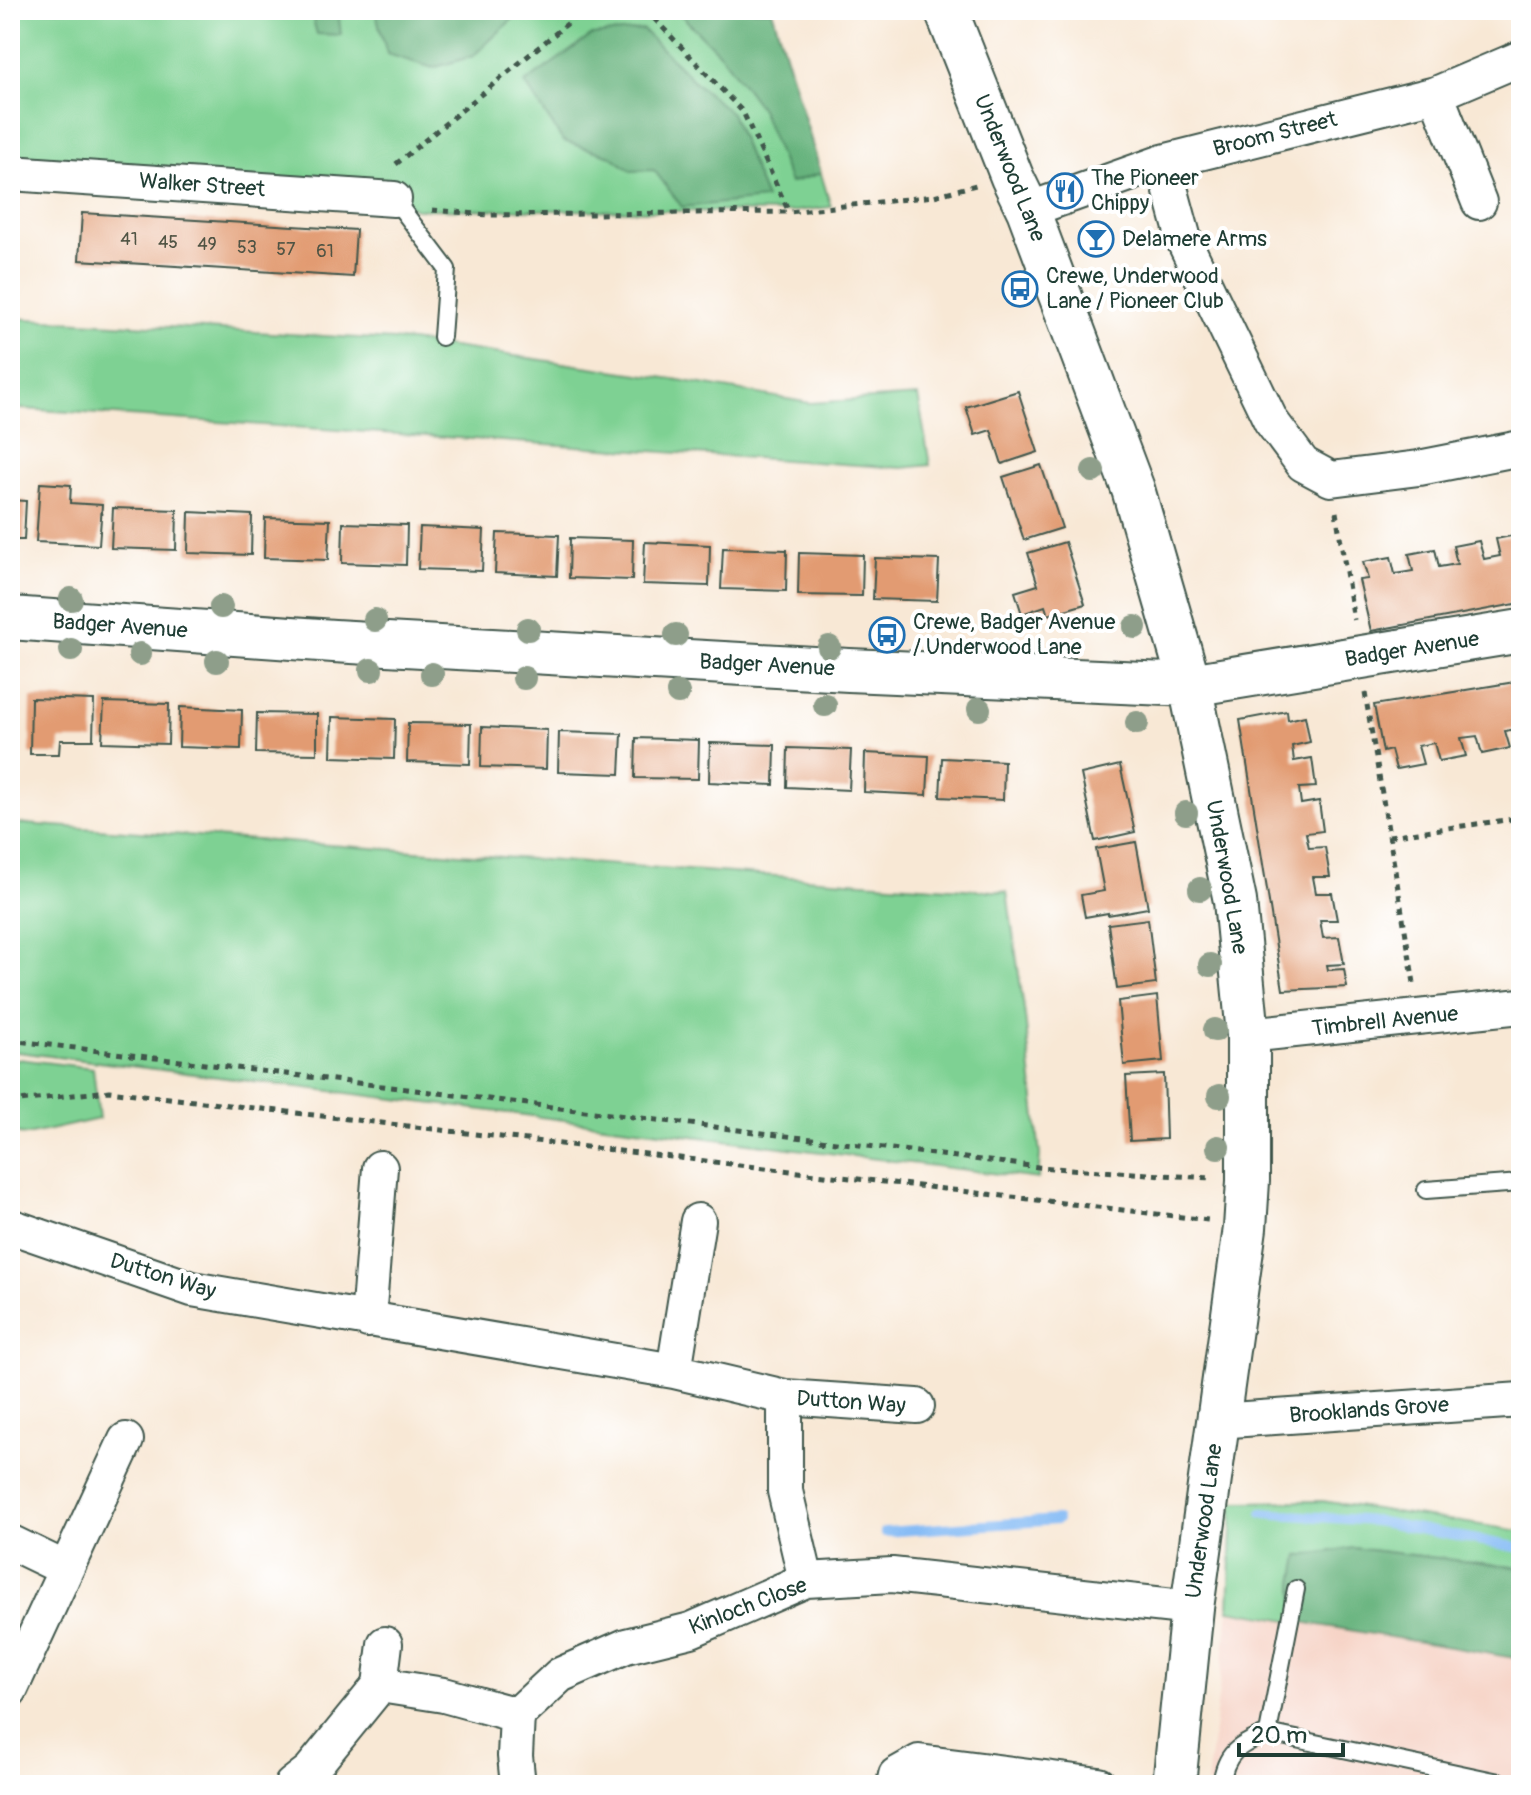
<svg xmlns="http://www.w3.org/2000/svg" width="1531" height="1795" font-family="Pangolin,sans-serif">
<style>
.built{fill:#f6d2c4}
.green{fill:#7ed193;stroke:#4e8764;stroke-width:2}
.forest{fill:#66b37d;stroke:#427858;stroke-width:2}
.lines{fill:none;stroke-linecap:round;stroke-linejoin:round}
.stream{stroke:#86bcf5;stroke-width:10}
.building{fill:#e29b72}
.service-casing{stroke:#40574c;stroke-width:20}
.minor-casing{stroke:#40574c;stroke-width:38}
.tertiary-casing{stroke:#40574c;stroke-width:46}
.path{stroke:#40574c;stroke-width:5;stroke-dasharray:6 6;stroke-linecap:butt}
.service{stroke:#fff;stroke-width:16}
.minor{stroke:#fff;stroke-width:34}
.tertiary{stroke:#fff;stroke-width:42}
.tree{fill:#8e9e8a}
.labels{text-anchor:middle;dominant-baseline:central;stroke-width:8;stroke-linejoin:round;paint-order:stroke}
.number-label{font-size:18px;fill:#505444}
.street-label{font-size:22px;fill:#1f3d34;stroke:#fff}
.poi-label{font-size:22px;fill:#1f3d34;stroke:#fff;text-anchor:start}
</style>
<rect width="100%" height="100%" fill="#fff"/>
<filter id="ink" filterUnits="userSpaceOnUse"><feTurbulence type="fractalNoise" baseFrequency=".0125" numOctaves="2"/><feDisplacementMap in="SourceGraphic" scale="16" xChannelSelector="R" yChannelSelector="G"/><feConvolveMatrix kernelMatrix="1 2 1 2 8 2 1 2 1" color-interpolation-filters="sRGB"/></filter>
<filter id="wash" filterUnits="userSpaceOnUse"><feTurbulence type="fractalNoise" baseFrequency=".006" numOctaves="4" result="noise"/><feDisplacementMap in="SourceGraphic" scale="32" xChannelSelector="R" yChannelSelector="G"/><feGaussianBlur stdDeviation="1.8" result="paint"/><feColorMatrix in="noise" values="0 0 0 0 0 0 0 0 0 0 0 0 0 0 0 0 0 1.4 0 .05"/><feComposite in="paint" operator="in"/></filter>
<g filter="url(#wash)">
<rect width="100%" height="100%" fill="#f8e8d5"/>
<path class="built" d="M 1229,1610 L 1521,1659 L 1521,1785 L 1207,1785 Z"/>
<path class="green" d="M 10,10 L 772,10 L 831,207 L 789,212 L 416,209 L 394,199 L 10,173 Z
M 10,318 L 411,341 L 673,379 L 810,403 L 918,396 L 930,465 L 902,468 L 10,408 Z
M 10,823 L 1007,892 L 1025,1016 L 1040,1155 L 1038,1179 L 10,1051 Z
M 10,1058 L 93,1068 L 99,1119 L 27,1135 L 10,1133 Z
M 1322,1501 L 1521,1531 L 1521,1568 L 1353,1548 L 1295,1621 L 1229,1610 L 1233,1502 Z"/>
<path class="forest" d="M 285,10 L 338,10 L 341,35 L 317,34 L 312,16 Z
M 375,10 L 519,10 L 518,14 L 473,56 L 433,68 L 387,54 Z
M 676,10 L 772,10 L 821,173 L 790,183 L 761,109 L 722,56 Z
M 643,30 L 698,85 L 731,113 L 766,199 L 682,207 L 654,170 L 631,171 L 611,156 L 563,141 L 525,83 L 592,35 Z
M 1353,1548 L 1521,1568 L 1521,1659 L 1295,1621 L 1294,1583 L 1299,1556 Z"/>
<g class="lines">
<path class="stream" d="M 1262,1513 L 1375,1521 L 1521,1548
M 885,1532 L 1057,1520"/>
</g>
<g id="blocks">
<path class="building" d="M 82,213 L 356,230 L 353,277 L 79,260 Z
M 1018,391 L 1038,452 L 1002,464 L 991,430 L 975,435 L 966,407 Z
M 1041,465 L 1062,528 L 1024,540 L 1003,477 Z
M 40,483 L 71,485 L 70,503 L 102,505 L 99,545 L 36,542 Z
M 10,500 L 26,501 L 24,540 L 10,540 Z
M 113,508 L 177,510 L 176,550 L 111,548 Z
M 189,512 L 252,515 L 251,555 L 188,553 Z
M 265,518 L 330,520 L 328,560 L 264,558 Z
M 343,523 L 407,525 L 406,565 L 342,563 Z
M 420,527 L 484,530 L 482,571 L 418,569 Z
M 497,533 L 559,535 L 557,576 L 495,573 Z
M 1521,534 L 1521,603 L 1371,631 L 1359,580 L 1368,579 L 1363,562 L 1391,557 L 1395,574 L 1413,571 L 1409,554 L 1435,549 L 1439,567 L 1457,564 L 1453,546 L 1479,541 L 1484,559 L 1500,556 L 1496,539 Z
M 570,538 L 633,540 L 632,580 L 569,578 Z
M 645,542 L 710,545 L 709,586 L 643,584 Z
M 1065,542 L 1085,604 L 1048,615 L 1045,606 L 1022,614 L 1015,592 L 1038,585 L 1028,553 Z
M 723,548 L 787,550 L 786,591 L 721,589 Z
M 799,553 L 863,555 L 862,596 L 798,595 Z
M 875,558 L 939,560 L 937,601 L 873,599 Z
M 1521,681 L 1521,728 L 1505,731 L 1510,748 L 1482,754 L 1477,736 L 1461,738 L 1466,756 L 1439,761 L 1434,743 L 1418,746 L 1423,764 L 1396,769 L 1391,750 L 1383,752 L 1374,705 Z
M 10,694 L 16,694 L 15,734 L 10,734 Z
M 31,698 L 94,700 L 93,740 L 60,740 L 59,754 L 30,754 Z
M 104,702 L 169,704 L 168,744 L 102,742 Z
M 180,707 L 242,710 L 241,749 L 179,747 Z
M 1287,711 L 1288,720 L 1305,716 L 1310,742 L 1292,746 L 1294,761 L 1312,758 L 1316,787 L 1299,788 L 1301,804 L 1319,801 L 1323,831 L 1306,833 L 1309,848 L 1325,847 L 1330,877 L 1313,877 L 1316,893 L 1332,893 L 1337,920 L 1320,920 L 1323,938 L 1339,937 L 1344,964 L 1327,965 L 1328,970 L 1344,969 L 1347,987 L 1283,990 L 1240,720 Z
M 257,713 L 317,714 L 317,754 L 256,753 Z
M 332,717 L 395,719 L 394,759 L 331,757 Z
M 408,723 L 471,724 L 470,764 L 407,762 Z
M 482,727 L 547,730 L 546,769 L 481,767 Z
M 559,732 L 622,734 L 620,774 L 558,772 Z
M 636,738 L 699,740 L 698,779 L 635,778 Z
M 710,743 L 775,745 L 774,785 L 709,782 Z
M 788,748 L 851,750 L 849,790 L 787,787 Z
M 865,753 L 929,756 L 927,795 L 864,792 Z
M 942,758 L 1004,761 L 1003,800 L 940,797 Z
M 1120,765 L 1135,832 L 1095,841 L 1081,774 Z
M 1136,842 L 1148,908 L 1108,915 L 1108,913 L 1085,917 L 1081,895 L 1104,891 L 1096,849 Z
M 1148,919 L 1156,984 L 1117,989 L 1108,924 Z
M 1157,996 L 1163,1061 L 1124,1065 L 1118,1001 Z
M 1164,1074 L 1166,1139 L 1130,1141 L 1126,1076 Z"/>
</g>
</g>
<g filter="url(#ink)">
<use href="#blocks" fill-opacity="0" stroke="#40574c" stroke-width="2"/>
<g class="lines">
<defs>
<path id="service" d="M 394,199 L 447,269 L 442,337
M 1426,1190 L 1521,1183
M 1296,1589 L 1268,1733 L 1513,1785
M 1221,1785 C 1225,1752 1239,1745 1268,1733"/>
<path id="minor" d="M 1436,94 L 1479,202
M 1163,162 L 1185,243 L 1271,421 L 1303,464 L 1331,479 L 1419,468 L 1521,448
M 10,173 L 394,199
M 1028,210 L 1163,162 L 1436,94 L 1521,58
M 1248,1035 L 1521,1006
M 10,1226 L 192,1289 L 674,1371 L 785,1397 L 785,1491 L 806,1580
M 368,1320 L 380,1168
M 674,1371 L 698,1221
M 785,1397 L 917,1406
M 1217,1421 L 1521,1400
M 10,1542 L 66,1569
M 380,1685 L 385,1644
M 10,1690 L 126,1440
M 292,1785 L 310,1771 L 380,1685 L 444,1695 L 517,1715
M 518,1785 L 515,1756 L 517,1715 L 560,1675 L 626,1646 L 691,1630 L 806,1580 L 892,1575 L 1192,1608
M 894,1785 L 896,1775 L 919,1762 L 1099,1785"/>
<path id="tertiary" d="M 946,10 L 1012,177 L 1028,210 L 1133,489 L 1190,685 L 1235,901 L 1248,1035 L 1248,1181 L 1245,1228 L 1192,1608 L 1174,1785
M 10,618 L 334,641 L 849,670 L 1190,685 L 1521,631"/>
</defs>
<use href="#service" class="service-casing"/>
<use href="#minor" class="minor-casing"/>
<use href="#tertiary" class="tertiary-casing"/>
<path class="path" d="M 646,10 L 743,112 L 789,212
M 396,164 L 584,10
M 432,210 L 489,215 L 789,212 L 934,196 L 976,185
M 1520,265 L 1521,264
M 1336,512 L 1354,620
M 1365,693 L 1414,983
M 1389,836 L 1521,818
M 10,1040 L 1038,1167 L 1211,1178
M 10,1102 L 109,1091 L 1208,1220"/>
<use href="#service" class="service"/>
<use href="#minor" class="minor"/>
<use href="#tertiary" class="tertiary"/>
</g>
<g class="tree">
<circle cx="1093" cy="471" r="12"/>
<circle cx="71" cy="599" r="12"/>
<circle cx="221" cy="607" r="12"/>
<circle cx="375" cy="620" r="12"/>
<circle cx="1135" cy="627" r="12"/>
<circle cx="528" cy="629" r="12"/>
<circle cx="676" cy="635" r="12"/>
<circle cx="829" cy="647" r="12"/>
<circle cx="71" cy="650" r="12"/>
<circle cx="140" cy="654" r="12"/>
<circle cx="217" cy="661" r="12"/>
<circle cx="371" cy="670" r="12"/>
<circle cx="432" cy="674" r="12"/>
<circle cx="524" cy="678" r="12"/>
<circle cx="678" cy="693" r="12"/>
<circle cx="825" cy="705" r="12"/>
<circle cx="979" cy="709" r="12"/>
<circle cx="1137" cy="723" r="12"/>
<circle cx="1186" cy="813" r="12"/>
<circle cx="1200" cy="889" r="12"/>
<circle cx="1210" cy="965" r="12"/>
<circle cx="1215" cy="1030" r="12"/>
<circle cx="1219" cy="1096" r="12"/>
<circle cx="1218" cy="1147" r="12"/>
</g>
</g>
<defs>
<symbol id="restaurant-ring" viewBox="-11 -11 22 22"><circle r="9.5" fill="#fff" stroke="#1f6fb2" stroke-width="1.5"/><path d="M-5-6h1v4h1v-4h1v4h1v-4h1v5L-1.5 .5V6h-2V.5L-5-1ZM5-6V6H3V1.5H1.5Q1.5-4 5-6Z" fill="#1f6fb2"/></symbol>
<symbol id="bar-ring" viewBox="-11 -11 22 22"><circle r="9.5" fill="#fff" stroke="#1f6fb2" stroke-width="1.5"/><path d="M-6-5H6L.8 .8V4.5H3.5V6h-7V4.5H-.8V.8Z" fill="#1f6fb2"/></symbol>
<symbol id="bus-ring" viewBox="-11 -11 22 22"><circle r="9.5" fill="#fff" stroke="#1f6fb2" stroke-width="1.5"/><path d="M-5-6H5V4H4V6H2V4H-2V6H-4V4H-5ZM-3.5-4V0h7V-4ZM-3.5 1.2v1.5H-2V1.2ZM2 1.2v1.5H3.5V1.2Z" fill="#1f6fb2"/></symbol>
</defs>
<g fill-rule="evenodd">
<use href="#restaurant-ring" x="1045" y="171" width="40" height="40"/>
<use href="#bar-ring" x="1076" y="219" width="40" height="40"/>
<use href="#bus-ring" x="1000" y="269" width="40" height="40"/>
<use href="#bus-ring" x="867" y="615" width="40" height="40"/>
</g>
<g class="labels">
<g class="number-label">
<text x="129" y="239">41</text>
<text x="168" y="242">45</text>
<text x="207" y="244">49</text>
<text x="247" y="247">53</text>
<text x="286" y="249">57</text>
<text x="325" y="251">61</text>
</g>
<g class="street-label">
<text transform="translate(1275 134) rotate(-14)">Broom Street</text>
<text transform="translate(1010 168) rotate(68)">Underwood Lane</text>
<text transform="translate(202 185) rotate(4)">Walker Street</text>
<text transform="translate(120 626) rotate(4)">Badger Avenue</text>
<text transform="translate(1412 649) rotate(-9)">Badger Avenue</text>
<text transform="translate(767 665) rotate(3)">Badger Avenue</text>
<text transform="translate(1227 877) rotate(80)">Underwood Lane</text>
<text transform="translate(1385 1021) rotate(-6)">Timbrell Avenue</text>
<text transform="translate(163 1276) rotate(17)">Dutton Way</text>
<text transform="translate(851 1402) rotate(4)">Dutton Way</text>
<text transform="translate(1369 1410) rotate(-4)">Brooklands Grove</text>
<text transform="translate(1204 1521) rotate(-82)">Underwood Lane</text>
<text transform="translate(748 1606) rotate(-21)">Kinloch Close</text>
</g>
<g class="poi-label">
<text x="1091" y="178">The Pioneer<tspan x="1091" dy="25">Chippy</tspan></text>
<text x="1122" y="239">Delamere Arms</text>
<text x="1046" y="276">Crewe, Underwood<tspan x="1046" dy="25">Lane / Pioneer Club</tspan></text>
<text x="913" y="622">Crewe, Badger Avenue<tspan x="913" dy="25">/ Underwood Lane</tspan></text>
</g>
</g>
<rect width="1531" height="1795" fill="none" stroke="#fff" stroke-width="40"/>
<path d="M1239 1743v12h104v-12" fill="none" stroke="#1f3d34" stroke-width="4"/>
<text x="1251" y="1743" font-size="24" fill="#1f3d34" stroke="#ffffff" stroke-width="6" paint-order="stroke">20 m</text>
</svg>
